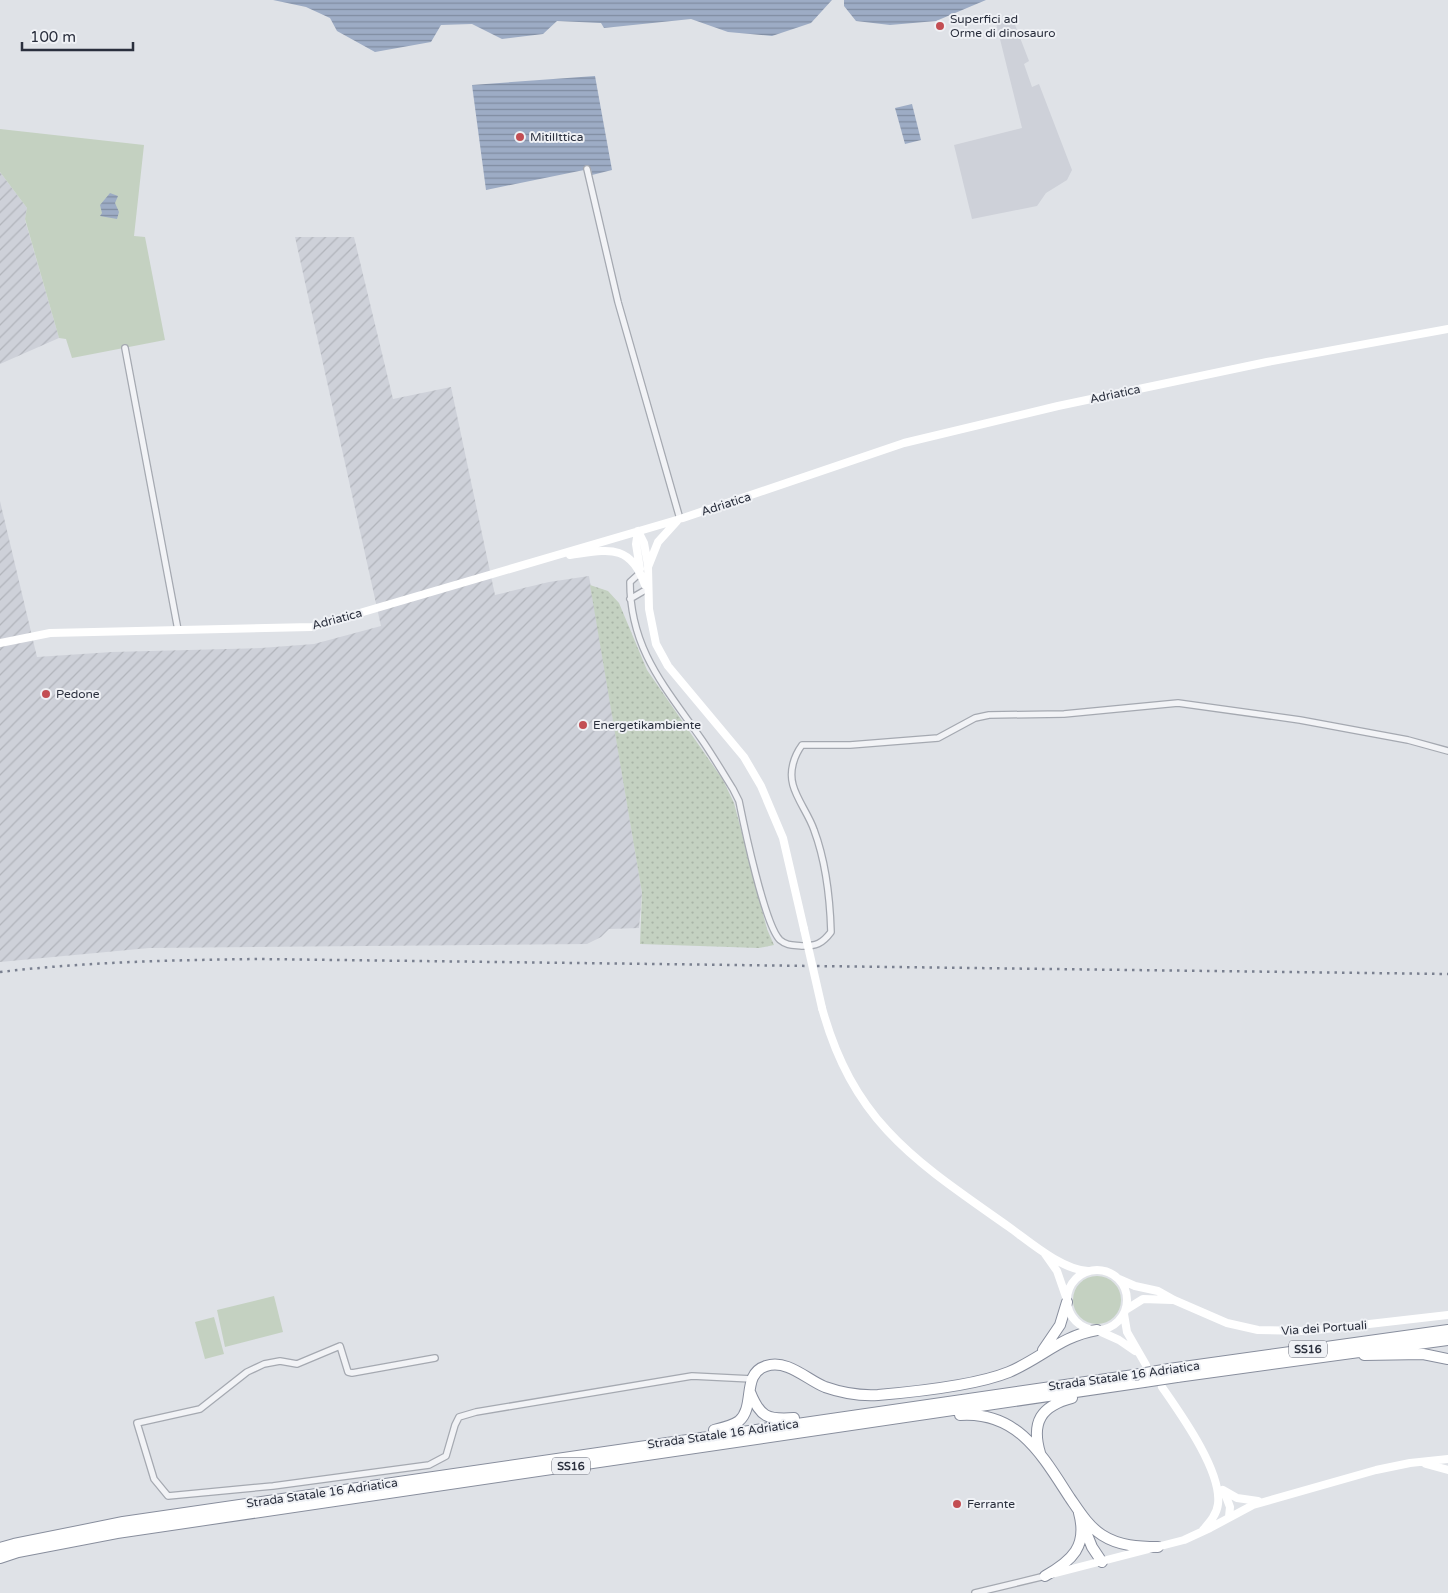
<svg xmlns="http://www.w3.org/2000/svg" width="1448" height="1593" font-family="'Varela Round',sans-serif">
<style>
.built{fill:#ced1d9}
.industrial{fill:url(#industrial-furrows)}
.grass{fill:url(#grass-dots)}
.green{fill:#c4d1c1}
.water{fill:url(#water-rules)}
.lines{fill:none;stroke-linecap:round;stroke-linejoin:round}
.street-casing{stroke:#a5a9b1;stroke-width:8}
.highway-casing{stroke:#888e9d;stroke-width:12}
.street{stroke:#f2f3f6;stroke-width:5.5}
.secondary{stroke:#fff;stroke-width:8}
.highway{stroke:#fff;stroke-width:10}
.rail{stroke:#7a8090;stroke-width:2.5;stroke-dasharray:2.5 5;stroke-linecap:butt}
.highway-bridge-casing{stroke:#888e9d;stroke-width:12;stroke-linecap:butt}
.secondary-bridge{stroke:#fff;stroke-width:8}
.highway-bridge{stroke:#fff;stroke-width:10}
.poi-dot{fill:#c34e53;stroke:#eff1f5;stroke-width:2}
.labels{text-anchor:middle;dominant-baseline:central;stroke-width:4;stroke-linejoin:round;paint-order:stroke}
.shield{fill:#eff1f5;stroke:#656974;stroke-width:1}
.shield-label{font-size:11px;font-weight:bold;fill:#2a2f3d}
.poi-label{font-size:12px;fill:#2a2f3d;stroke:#eff1f5;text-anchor:start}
.street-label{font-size:12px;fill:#2a2f3d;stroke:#eff1f5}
</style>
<defs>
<pattern id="industrial-furrows" width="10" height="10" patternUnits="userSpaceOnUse" patternTransform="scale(1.25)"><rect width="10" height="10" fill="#ced1d9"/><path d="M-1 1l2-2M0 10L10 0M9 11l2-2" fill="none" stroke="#b1b4bb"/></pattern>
<pattern id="grass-dots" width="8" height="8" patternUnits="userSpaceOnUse" patternTransform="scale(1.25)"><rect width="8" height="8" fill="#c4d1c1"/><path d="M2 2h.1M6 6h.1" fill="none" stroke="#a9b4a7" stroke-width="1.8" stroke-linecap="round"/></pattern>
<pattern id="water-rules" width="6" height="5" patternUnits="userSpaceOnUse" patternTransform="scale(1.25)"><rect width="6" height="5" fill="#9dacc5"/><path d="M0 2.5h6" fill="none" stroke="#808ca1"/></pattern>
</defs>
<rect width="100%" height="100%" fill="#dfe2e7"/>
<path class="built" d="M 1012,17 L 1029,61 L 1024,64 L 1032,87 L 1039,84 L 1072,170 L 1067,180 L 1046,193 L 1037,206 L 972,219 L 954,145 L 1022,128 L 996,23 Z"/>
<path class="industrial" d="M 0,172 L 27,208 L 25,220 L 59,338 L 0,364 Z
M 295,237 L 354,237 L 393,399 L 451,387 L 495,595 L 549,582 L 589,576 L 642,893 L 639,928 L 609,929 L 601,937 L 587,944 L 149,948 L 0,962 L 0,501 L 37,657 L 112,652 L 261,648 L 314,644 L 381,626 Z"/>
<path class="grass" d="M 590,585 L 608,591 L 619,603 L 647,670 L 723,780 L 734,803 L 767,929 L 774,945 L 759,948 L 640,944 L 642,893 Z"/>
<path class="green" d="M 0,129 L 144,145 L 134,236 L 145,237 L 165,340 L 72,358 L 66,339 L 59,338 L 25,219 L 27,208 L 0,172 Z
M1073 1300a24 24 0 1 1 48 0a24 24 0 1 1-48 0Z
M 274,1296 L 283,1332 L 225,1347 L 217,1310 Z
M 214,1317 L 224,1354 L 205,1359 L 195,1322 Z"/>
<path class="water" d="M 273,0 L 832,0 L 811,23 L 772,36 L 728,32 L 691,19 L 604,28 L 601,23 L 557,21 L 543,34 L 502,39 L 472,24 L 441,25 L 431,42 L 375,52 L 337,31 L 330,18 L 306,7 Z
M 844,0 L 986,0 L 936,21 L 890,25 L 856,21 L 844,6 Z
M 595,76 L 612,170 L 592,175 L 591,169 L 584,170 L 486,190 L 472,85 Z
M 912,104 L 921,140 L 905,144 L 895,108 Z
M 110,193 L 118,196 L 115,203 L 119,212 L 117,219 L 100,216 L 102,213 L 100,205 Z"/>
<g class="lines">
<defs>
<path id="street" d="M 587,169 L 618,302 L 680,519
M 125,348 L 178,630
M 641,572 L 630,582 C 630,650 666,688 702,740 C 713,756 723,773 733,789 L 739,801 C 744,826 765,926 780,940 C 787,946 793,945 802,946 C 816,946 822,944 831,932 C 830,898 826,862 814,830 C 809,815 797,800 793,785 C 789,771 794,756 802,745 L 850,745 L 938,738 L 975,718 L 989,715 L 1064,714 L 1178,703 L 1300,720 L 1408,740 L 1448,751
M 630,599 L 647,589
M 435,1358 L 352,1373 L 348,1372 L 340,1346 L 297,1364 L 280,1361 L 264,1364 L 247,1372 L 200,1409 L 137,1423 L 154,1479 L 168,1496 L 273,1486 L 429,1465 L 446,1456 L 455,1425 L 459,1417 L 476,1412 L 692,1376 L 752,1379
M 975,1593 L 1045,1576"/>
<path id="highway" d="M 1043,1350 L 1060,1325 L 1067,1302
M 1364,1355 L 1423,1354 L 1448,1359
M 1169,1369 L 1448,1330
M 1177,1377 L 1448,1340
M 750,1392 C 760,1417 767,1420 794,1418
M 960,1415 C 1018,1411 1042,1455 1070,1498 C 1079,1511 1088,1526 1102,1535 C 1119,1546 1139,1547 1158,1547
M 714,1430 C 723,1428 732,1426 739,1421 C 756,1406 741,1374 766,1366 C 788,1359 807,1380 825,1387 C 842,1393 860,1396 878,1395 C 913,1392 977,1385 1009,1372 C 1042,1358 1061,1336 1097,1330
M 1040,1453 C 1031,1422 1041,1406 1072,1398
M 1084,1527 L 1092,1547 L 1102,1562
M 0,1548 L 14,1544 L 123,1522 L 1134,1375
M 0,1558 L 18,1552 L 117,1533 L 1144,1382
M 1045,1576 C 1072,1561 1088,1546 1079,1513"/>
</defs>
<use href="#street" class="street-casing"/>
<use href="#highway" class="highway-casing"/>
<use href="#street" class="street"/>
<path class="secondary" d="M 677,521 L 658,542 L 648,567 L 649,609 L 656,644 L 668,666 L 744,757 L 761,786 L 783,838 L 804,929
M 638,531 L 636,544 L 640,569
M 638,531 L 644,543 L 648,565
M 570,555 C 607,550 630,542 645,585
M 0,643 L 50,633 L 312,627 L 680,519 L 904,443 L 1058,406 L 1267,362 L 1448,329
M 822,1008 C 854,1124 917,1162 1009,1227 C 1030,1242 1062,1270 1088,1271
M 1045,1254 L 1057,1271 L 1066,1297
M1067 1300a30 30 0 1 1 60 0a30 30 0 1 1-60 0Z
M 1119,1279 L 1135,1286 L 1158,1291 L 1174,1300 L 1227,1323 L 1258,1330 L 1308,1331 L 1448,1315
M 1127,1309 L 1143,1299 L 1172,1300
M 1124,1314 L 1127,1332 L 1146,1365
M 1099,1331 L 1119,1340 L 1135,1351
M 1162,1387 C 1180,1413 1222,1471 1218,1504 C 1217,1514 1210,1522 1203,1530
M 1426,1464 L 1448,1470
M 1223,1490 L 1237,1498 L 1258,1501
M 1224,1491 L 1230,1507 L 1229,1517
M 1052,1574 L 1184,1540 L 1210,1528 L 1253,1505 L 1376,1470 L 1410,1463 L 1448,1459"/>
<use href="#highway" class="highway"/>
<path class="rail" d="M 0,972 C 86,962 173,960 259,959 L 1448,974"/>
<defs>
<path id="highway-bridge" d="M 1134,1375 L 1169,1369
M 1144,1382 L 1177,1377"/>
</defs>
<use href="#highway-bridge" class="highway-bridge-casing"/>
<path class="secondary-bridge" d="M 804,929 L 822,1008"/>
<use href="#highway-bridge" class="highway-bridge"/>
</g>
<g class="poi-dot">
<circle cx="940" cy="26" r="5"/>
<circle cx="520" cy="137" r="5"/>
<circle cx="46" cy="694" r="5"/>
<circle cx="583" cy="725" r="5"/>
<circle cx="957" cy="1504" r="5"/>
</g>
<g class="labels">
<g class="shield">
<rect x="1289" y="1340.5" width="38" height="17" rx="4"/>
<rect x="552" y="1457.5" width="38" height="17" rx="4"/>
</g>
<g class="shield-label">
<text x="1308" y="1349">SS16</text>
<text x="571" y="1466">SS16</text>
</g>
<g class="poi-label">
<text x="950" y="19">Superfici ad<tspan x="950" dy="14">Orme di dinosauro</tspan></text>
<text x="530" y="137">MitilIttica</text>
<text x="56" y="694">Pedone</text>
<text x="593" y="725">Energetikambiente</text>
<text x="967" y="1504">Ferrante</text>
</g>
<g class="street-label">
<text transform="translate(1115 394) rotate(-12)">Adriatica</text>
<text transform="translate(726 504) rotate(-18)">Adriatica</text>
<text transform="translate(337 619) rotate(-15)">Adriatica</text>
<text transform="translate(1324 1328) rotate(-4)">Via dei Portuali</text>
<text transform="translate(1124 1376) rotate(-8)">Strada Statale 16 Adriatica</text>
<text transform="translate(723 1434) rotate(-8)">Strada Statale 16 Adriatica</text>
<text transform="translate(322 1493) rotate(-8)">Strada Statale 16 Adriatica</text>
</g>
</g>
<path d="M22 42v8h111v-8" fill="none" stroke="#2a2f3d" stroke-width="2.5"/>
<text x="30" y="42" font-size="15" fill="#2a2f3d" stroke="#eff1f5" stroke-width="4" paint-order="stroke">100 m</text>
</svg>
